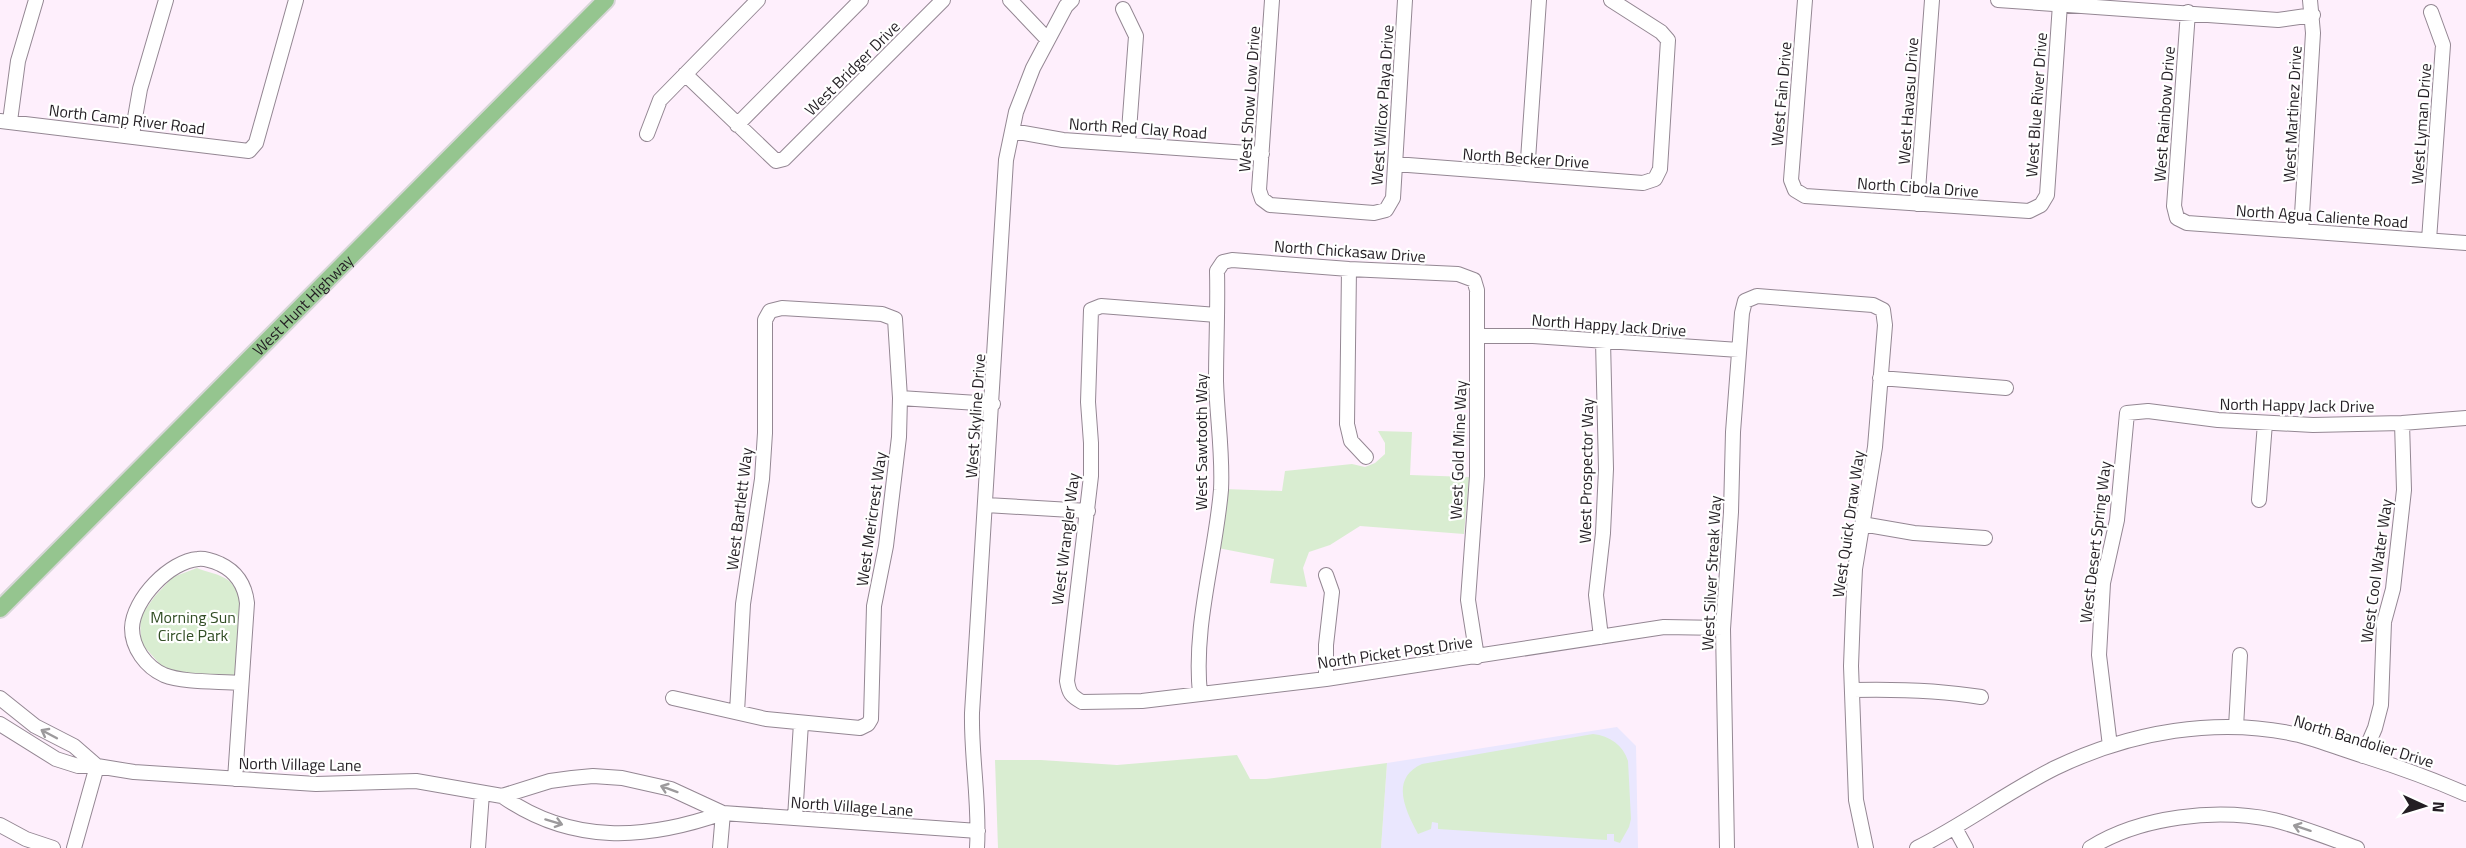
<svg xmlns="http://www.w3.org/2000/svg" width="2466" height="848" font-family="'Titillium Web',sans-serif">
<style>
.industrial{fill:#eae7fe}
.green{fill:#d9edd1}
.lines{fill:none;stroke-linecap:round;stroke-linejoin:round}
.minor-casing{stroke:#948793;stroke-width:16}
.major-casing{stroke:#d7d6d7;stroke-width:20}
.minor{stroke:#fff;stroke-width:14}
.major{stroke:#95c58f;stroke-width:16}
.oneway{stroke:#9c9a9c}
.labels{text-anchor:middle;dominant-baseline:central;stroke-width:4.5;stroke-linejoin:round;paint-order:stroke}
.street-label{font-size:16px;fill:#231e23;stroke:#fff}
.park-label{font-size:16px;fill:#324e25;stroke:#fff}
</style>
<rect width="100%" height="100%" fill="#feeffc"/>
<path class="industrial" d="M 1617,727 L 1636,746 L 1638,848 L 1381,848 L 1387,763 Z"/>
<path class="green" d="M 1378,431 L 1412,432 L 1410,475 L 1469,477 L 1464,534 L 1360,526 L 1330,545 L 1309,552 L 1303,568 L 1307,587 L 1270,583 L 1274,559 L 1218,548 L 1225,489 L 1282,491 L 1285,471 L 1352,464 L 1365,467 L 1375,463 L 1385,454 L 1385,443 Z
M 197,568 C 206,572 220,574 228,580 C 252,598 238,653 236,680 L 166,671 L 141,643 L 140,617 L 155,596 L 173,577 Z
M 1593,734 C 1610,736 1623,745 1628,761 L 1631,819 L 1629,827 L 1620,843 L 1614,841 L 1614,834 L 1607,834 L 1607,840 L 1438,829 L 1438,823 L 1432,822 L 1431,829 L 1418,834 C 1406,811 1389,779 1422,764 Z
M 1237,755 L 1250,779 L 1266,779 L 1387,763 L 1381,848 L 998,848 L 995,760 L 1041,760 L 1117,765 Z"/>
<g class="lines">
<defs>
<path id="minor" d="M 1010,0 L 1047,39
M 1272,0 L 1259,190 L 1262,199 L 1270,205 L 1374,213 L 1386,210 L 1393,198 L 1405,0
M 1805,0 L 1791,180 L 1795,190 L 1805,196 L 2029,211 L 2041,205 L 2047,195 L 2060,4
M 1998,0 L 2278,20 L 2313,15
M 1123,9 L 1136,36 L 1128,144
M 2188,12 L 2174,206 L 2177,218 L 2187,223 L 2466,243
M 685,74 L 776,161 L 784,159 L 943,0
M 0,121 L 249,151 L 256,143 L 296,0
M 10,121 L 18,61 L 36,0
M 737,125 L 861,0
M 1012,131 L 1063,140 L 1262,154
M 647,134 L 660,100 L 758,0
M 132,135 L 140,89 L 166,0
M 1395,164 L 1643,183 L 1655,179 L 1660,169 L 1668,40 L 1661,32 L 1611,0
M 1527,174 L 1539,0
M 1917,204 L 1932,0
M 2301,231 L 2313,33 L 2310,0
M 2429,240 L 2443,45 L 2431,12
M 1349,269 L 1347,424 L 1351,441 L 1366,457
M 1217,315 L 1101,306 L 1091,310 L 1088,402 L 1091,443 L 1091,476 L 1067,681 C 1069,693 1071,696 1082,702 L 1142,701 L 1326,679 L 1664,627 L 1723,628
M 1477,336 L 1533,336 L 1739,350
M 1880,378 L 2006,388
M 900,398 L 993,404
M 2259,500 L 2265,423
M 986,505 L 1088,511
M 1862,524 L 1914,533 L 1985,538
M 1326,575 L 1332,592 L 1326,645 L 1326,679
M 1601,637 L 1596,595 L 1603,533 L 1606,469 L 1603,341
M 1852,690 C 1896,689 1938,690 1981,697
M 1200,694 C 1193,625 1215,559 1221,490 C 1223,454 1217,417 1216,381 C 1216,344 1218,308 1217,271 L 1223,262 L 1232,260 L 1349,269 L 1458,274 L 1474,280 L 1477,290 L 1477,476 L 1468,600 L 1477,657
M 0,698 L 35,726 L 74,746 L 97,766
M 673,698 L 766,719 L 860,728 L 868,724 L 871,719 L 874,606 L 886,546 L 899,437 L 900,398 L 895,319 L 882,314 L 782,308 L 770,311 L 765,320 L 765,433 L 762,479 L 743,604 L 737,712
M 0,724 L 56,759 L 78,766 L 97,766 L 134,772 L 316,784 L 416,781 L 502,796 L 550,781 L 572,778 L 593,776 L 622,778 L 671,789 L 723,813 L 978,831
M 2236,727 L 2240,655
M 2110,746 L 2099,655 L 2103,583 L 2117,520 L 2127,413 L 2148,411 L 2218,420 L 2313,425 L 2402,423 L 2466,418
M 2363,756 L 2375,728 L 2381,705 L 2384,622 L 2393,589 L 2404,490 L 2402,423
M 235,779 L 247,603 C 245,585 237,572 220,564 C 213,561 205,558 198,559 C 170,561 133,599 132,628 C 132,648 146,667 164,675 C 184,683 219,681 241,683
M 502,796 C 572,845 646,840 723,813
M 795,818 L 801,723
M 0,825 L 26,839 L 53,848
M 1955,828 L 1966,848
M 74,848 L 97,766
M 478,848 L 482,793
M 720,848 L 723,813
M 977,848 C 980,803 971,758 972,713 L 1006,160 L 1016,112 L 1033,68 L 1066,6 L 1072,0
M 1727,848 L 1723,629 L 1731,512 L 1733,432 L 1742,313 L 1745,301 L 1757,296 L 1873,305 L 1883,310 L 1885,325 L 1875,447 L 1855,569 L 1853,612 L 1851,666 L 1856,800 L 1866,848
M 1917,848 C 1965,824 2007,792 2055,768 C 2130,732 2217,716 2299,735 C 2321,741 2342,749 2364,756 C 2399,767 2432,779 2466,794
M 2090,848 C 2141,816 2216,808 2274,820 C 2302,827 2329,838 2357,848"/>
<g id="major">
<path id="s1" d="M 0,609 L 606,0"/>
</g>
</defs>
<use href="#minor" class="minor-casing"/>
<use href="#major" class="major-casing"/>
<use href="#minor" class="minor"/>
<use href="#major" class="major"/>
</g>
<defs><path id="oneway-shaft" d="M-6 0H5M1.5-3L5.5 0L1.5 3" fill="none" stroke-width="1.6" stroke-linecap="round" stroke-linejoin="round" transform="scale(1.5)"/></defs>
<g class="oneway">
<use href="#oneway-shaft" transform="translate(49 734) rotate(-152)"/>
<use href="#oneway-shaft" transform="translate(669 789) rotate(-160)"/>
<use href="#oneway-shaft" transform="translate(554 822) rotate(17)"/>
<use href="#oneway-shaft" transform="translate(2302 828) rotate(-162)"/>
</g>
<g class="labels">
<g class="street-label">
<text transform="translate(852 68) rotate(-45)">West Bridger Drive</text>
<text transform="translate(1781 94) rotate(-85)">West Fain Drive</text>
<text transform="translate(1249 99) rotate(-86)">West Show Low Drive</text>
<text transform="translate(1908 101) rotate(-86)">West Havasu Drive</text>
<text transform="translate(1382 105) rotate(-86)">West Wilcox Playa Drive</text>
<text transform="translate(2036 105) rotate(-86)">West Blue River Drive</text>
<text transform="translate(2164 114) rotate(-86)">West Rainbow Drive</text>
<text transform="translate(2292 114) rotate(-87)">West Martinez Drive</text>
<text transform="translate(127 119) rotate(7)">North Camp River Road</text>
<text transform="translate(2421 124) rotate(-86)">West Lyman Drive</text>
<text transform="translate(1138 128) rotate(4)">North Red Clay Road</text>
<text transform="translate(1526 158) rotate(4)">North Becker Drive</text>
<text transform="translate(1918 187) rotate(4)">North Cibola Drive</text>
<text transform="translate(2322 216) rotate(4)">North Agua Caliente Road</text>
<text transform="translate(1350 251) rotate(4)">North Chickasaw Drive</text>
<text stroke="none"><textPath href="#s1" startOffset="429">West Hunt Highway</textPath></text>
<text transform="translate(1609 325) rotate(4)">North Happy Jack Drive</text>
<text transform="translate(2297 405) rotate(1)">North Happy Jack Drive</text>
<text transform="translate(975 416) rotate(-86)">West Skyline Drive</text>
<text transform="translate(1201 442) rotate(-90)">West Sawtooth Way</text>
<text transform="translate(1458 450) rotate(-88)">West Gold Mine Way</text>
<text transform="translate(1586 471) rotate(-89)">West Prospector Way</text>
<text transform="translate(739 509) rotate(-83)">West Bartlett Way</text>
<text transform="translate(871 519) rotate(-82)">West Mericrest Way</text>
<text transform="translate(1848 524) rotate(-82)">West Quick Draw Way</text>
<text transform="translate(1065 539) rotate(-83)">West Wrangler Way</text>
<text transform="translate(2095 542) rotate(-83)">West Desert Spring Way</text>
<text transform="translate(2376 571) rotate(-82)">West Cool Water Way</text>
<text transform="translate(1711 573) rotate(-87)">West Silver Streak Way</text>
<text transform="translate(1395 652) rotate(-8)">North Picket Post Drive</text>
<text transform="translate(2364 741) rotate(17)">North Bandolier Drive</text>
<text transform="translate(300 764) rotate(1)">North Village Lane</text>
<text transform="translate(852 806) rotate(4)">North Village Lane</text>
</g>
<g class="park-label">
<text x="193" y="617">Morning Sun<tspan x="193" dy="18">Circle Park</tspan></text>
</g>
</g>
<g transform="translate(2424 806) rotate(94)" stroke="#ffffff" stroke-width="4.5" paint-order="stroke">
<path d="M0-4.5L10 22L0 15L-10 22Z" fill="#231e23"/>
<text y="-9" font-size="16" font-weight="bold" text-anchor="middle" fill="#231e23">N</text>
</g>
</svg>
